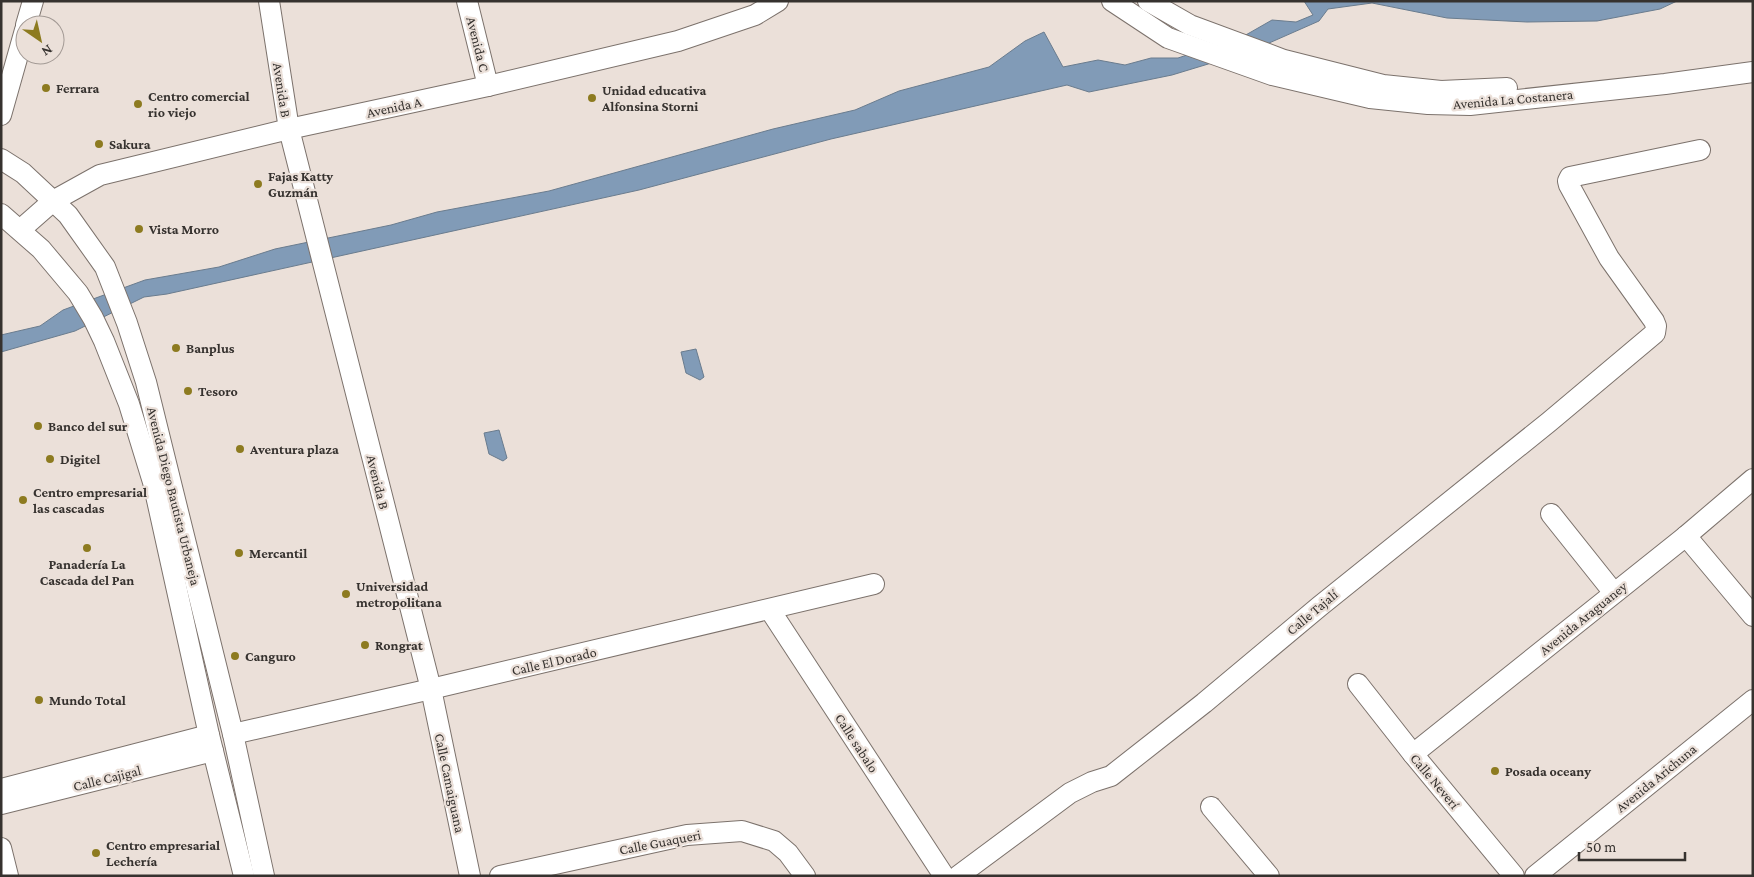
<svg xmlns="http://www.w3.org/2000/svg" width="1754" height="877" viewBox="0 0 1754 877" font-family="'Crimson Pro',serif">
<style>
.water{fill:#819bb7;stroke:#6a7c8e}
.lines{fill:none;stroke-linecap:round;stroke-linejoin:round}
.minor-casing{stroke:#7c726c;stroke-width:22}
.minor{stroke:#fff;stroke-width:20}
.poi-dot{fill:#8d7b20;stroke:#ebe0d9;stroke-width:2}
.labels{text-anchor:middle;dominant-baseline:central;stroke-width:4.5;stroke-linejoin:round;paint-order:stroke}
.street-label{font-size:14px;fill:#36322f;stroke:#ebe0d9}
.poi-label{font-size:14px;font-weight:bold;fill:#36322f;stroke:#ebe0d9;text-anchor:start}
</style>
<rect width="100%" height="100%" fill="#ebe0d9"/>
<!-- water -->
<g class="water">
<polygon points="1304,1 1677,1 1660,9 1597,21 1527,22 1447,18 1372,3 1328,9 1319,21 1251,51 1172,75 1089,92 1067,85 831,139 639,190 167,294 144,297 75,331 1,352 1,335 40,326 63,310 145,280 219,267 275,249 391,225 437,212 549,191 773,129 855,110 899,91 989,67 1025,41 1044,32 1063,67 1098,60 1125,65 1151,58 1178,58 1244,36 1272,20 1296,22 1313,15"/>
<polygon points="696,349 704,377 700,380 686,373 681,352"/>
<polygon points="499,430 507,458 503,461 489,454 484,433"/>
</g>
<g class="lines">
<!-- minor casing -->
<g class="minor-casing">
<g id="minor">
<polyline points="269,1 289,129 431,689 470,876"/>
<polyline points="467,1 488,86"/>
<polyline points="1112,1 1168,38 1272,75 1370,98 1428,104 1470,105 1665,84 1753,72"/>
<polyline points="1148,1 1190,25 1284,60 1383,85 1441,91 1507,88"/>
<polyline points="26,25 33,1"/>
<polyline points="1,115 25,30"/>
<polyline points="1,159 23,173 68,215 105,267 127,323 146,382 233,734 264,876"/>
<polyline points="1,214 41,249 78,293 93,318 104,341 129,404 153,482 209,735 244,876"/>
<polyline points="20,230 53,201 100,175 289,129 488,86 678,41 755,15 778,1"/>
<polyline points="1551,514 1614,593"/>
<polyline points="1686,536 1753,616"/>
<polyline points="770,610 944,876"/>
<polyline points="1358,684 1413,754 1514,876"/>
<polyline points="233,734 431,689 874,584"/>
<polyline points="1413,754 1686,536 1753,479"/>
<polyline points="1,789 209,735"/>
<polyline points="1,804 213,751"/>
<polyline points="1211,807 1269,876"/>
<polyline points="1,848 8,876"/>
<polyline points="500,876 687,835 742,831 774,841 788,853 805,876"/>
<polyline points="958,876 1070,793 1092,782 1111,776 1204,703 1320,606 1549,422 1655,333 1656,326 1654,321 1609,258 1569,185 1568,181 1570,177 1700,150"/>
<polyline points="1535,876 1753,700"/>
</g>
</g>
<!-- minor -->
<use href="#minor" class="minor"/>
</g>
<!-- markers -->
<g class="poi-dot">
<circle cx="46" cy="88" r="5"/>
<circle cx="592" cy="98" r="5"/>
<circle cx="138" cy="104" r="5"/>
<circle cx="99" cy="144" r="5"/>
<circle cx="258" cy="184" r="5"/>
<circle cx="139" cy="229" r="5"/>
<circle cx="176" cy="348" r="5"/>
<circle cx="188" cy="391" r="5"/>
<circle cx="38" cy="426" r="5"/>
<circle cx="240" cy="449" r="5"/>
<circle cx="50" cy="459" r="5"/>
<circle cx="23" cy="500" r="5"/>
<circle cx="87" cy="548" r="5"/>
<circle cx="239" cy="553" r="5"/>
<circle cx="346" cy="594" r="5"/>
<circle cx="365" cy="645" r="5"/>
<circle cx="235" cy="656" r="5"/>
<circle cx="39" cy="700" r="5"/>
<circle cx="1495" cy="771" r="5"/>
<circle cx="96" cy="853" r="5"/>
</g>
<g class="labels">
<!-- street labels -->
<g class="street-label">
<text transform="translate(478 44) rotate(76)">Avenida C</text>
<text transform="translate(282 90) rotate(81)">Avenida B</text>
<text transform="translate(1513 99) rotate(-5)">Avenida La Costanera</text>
<text transform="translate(394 107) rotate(-12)">Avenida A</text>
<text transform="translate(378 482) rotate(76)">Avenida B</text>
<text transform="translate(174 496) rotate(76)">Avenida Diego Bautista Urbaneja</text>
<text transform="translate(1312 612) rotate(-40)">Calle Tajalí</text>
<text transform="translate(1583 618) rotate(-39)">Avenida Araguaney</text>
<text transform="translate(554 661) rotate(-13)">Calle El Dorado</text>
<text transform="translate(857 743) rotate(57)">Calle sabalo</text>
<text transform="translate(107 778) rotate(-14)">Calle Cajigal</text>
<text transform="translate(1656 778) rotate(-39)">Avenida Arichuna</text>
<text transform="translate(1435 781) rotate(50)">Calle Neverí</text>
<text transform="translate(450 783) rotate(78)">Calle Camaiguana</text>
<text transform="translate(660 842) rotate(-11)">Calle Guaqueri</text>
</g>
<!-- poi labels -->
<g class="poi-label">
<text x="56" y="88">Ferrara</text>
<text x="602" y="90">Unidad educativa<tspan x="602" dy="16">Alfonsina Storni</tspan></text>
<text x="148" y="96">Centro comercial<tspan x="148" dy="16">rio viejo</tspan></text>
<text x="109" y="144">Sakura</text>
<text x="268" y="176">Fajas Katty<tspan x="268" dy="16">Guzmán</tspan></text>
<text x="149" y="229">Vista Morro</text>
<text x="186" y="348">Banplus</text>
<text x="198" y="391">Tesoro</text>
<text x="48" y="426">Banco del sur</text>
<text x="250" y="449">Aventura plaza</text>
<text x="60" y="459">Digitel</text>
<text x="33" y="492">Centro empresarial<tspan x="33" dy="16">las cascadas</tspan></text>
<text x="249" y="553">Mercantil</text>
<text x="87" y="564" text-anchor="middle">Panadería La<tspan x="87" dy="16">Cascada del Pan</tspan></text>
<text x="356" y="586">Universidad<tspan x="356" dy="16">metropolitana</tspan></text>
<text x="375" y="645">Rongrat</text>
<text x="245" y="656">Canguro</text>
<text x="49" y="700">Mundo Total</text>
<text x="1505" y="771">Posada oceany</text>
<text x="106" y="845">Centro empresarial<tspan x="106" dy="16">Lechería</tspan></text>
</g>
</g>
<!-- border -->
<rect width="1754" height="877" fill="none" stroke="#36322f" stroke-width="5"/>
<!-- north arrow -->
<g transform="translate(40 40) rotate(146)"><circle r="24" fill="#ebe0d9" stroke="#a39a95"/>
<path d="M0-4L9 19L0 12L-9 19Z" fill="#8d7b20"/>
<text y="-8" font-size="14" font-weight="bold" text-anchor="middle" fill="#36322f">N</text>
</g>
<!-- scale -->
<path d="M1579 852v8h106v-8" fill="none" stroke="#36322f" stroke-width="2.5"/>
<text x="1586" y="852" font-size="15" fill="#36322f" stroke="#ebe0d9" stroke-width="4" paint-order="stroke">50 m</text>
</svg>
